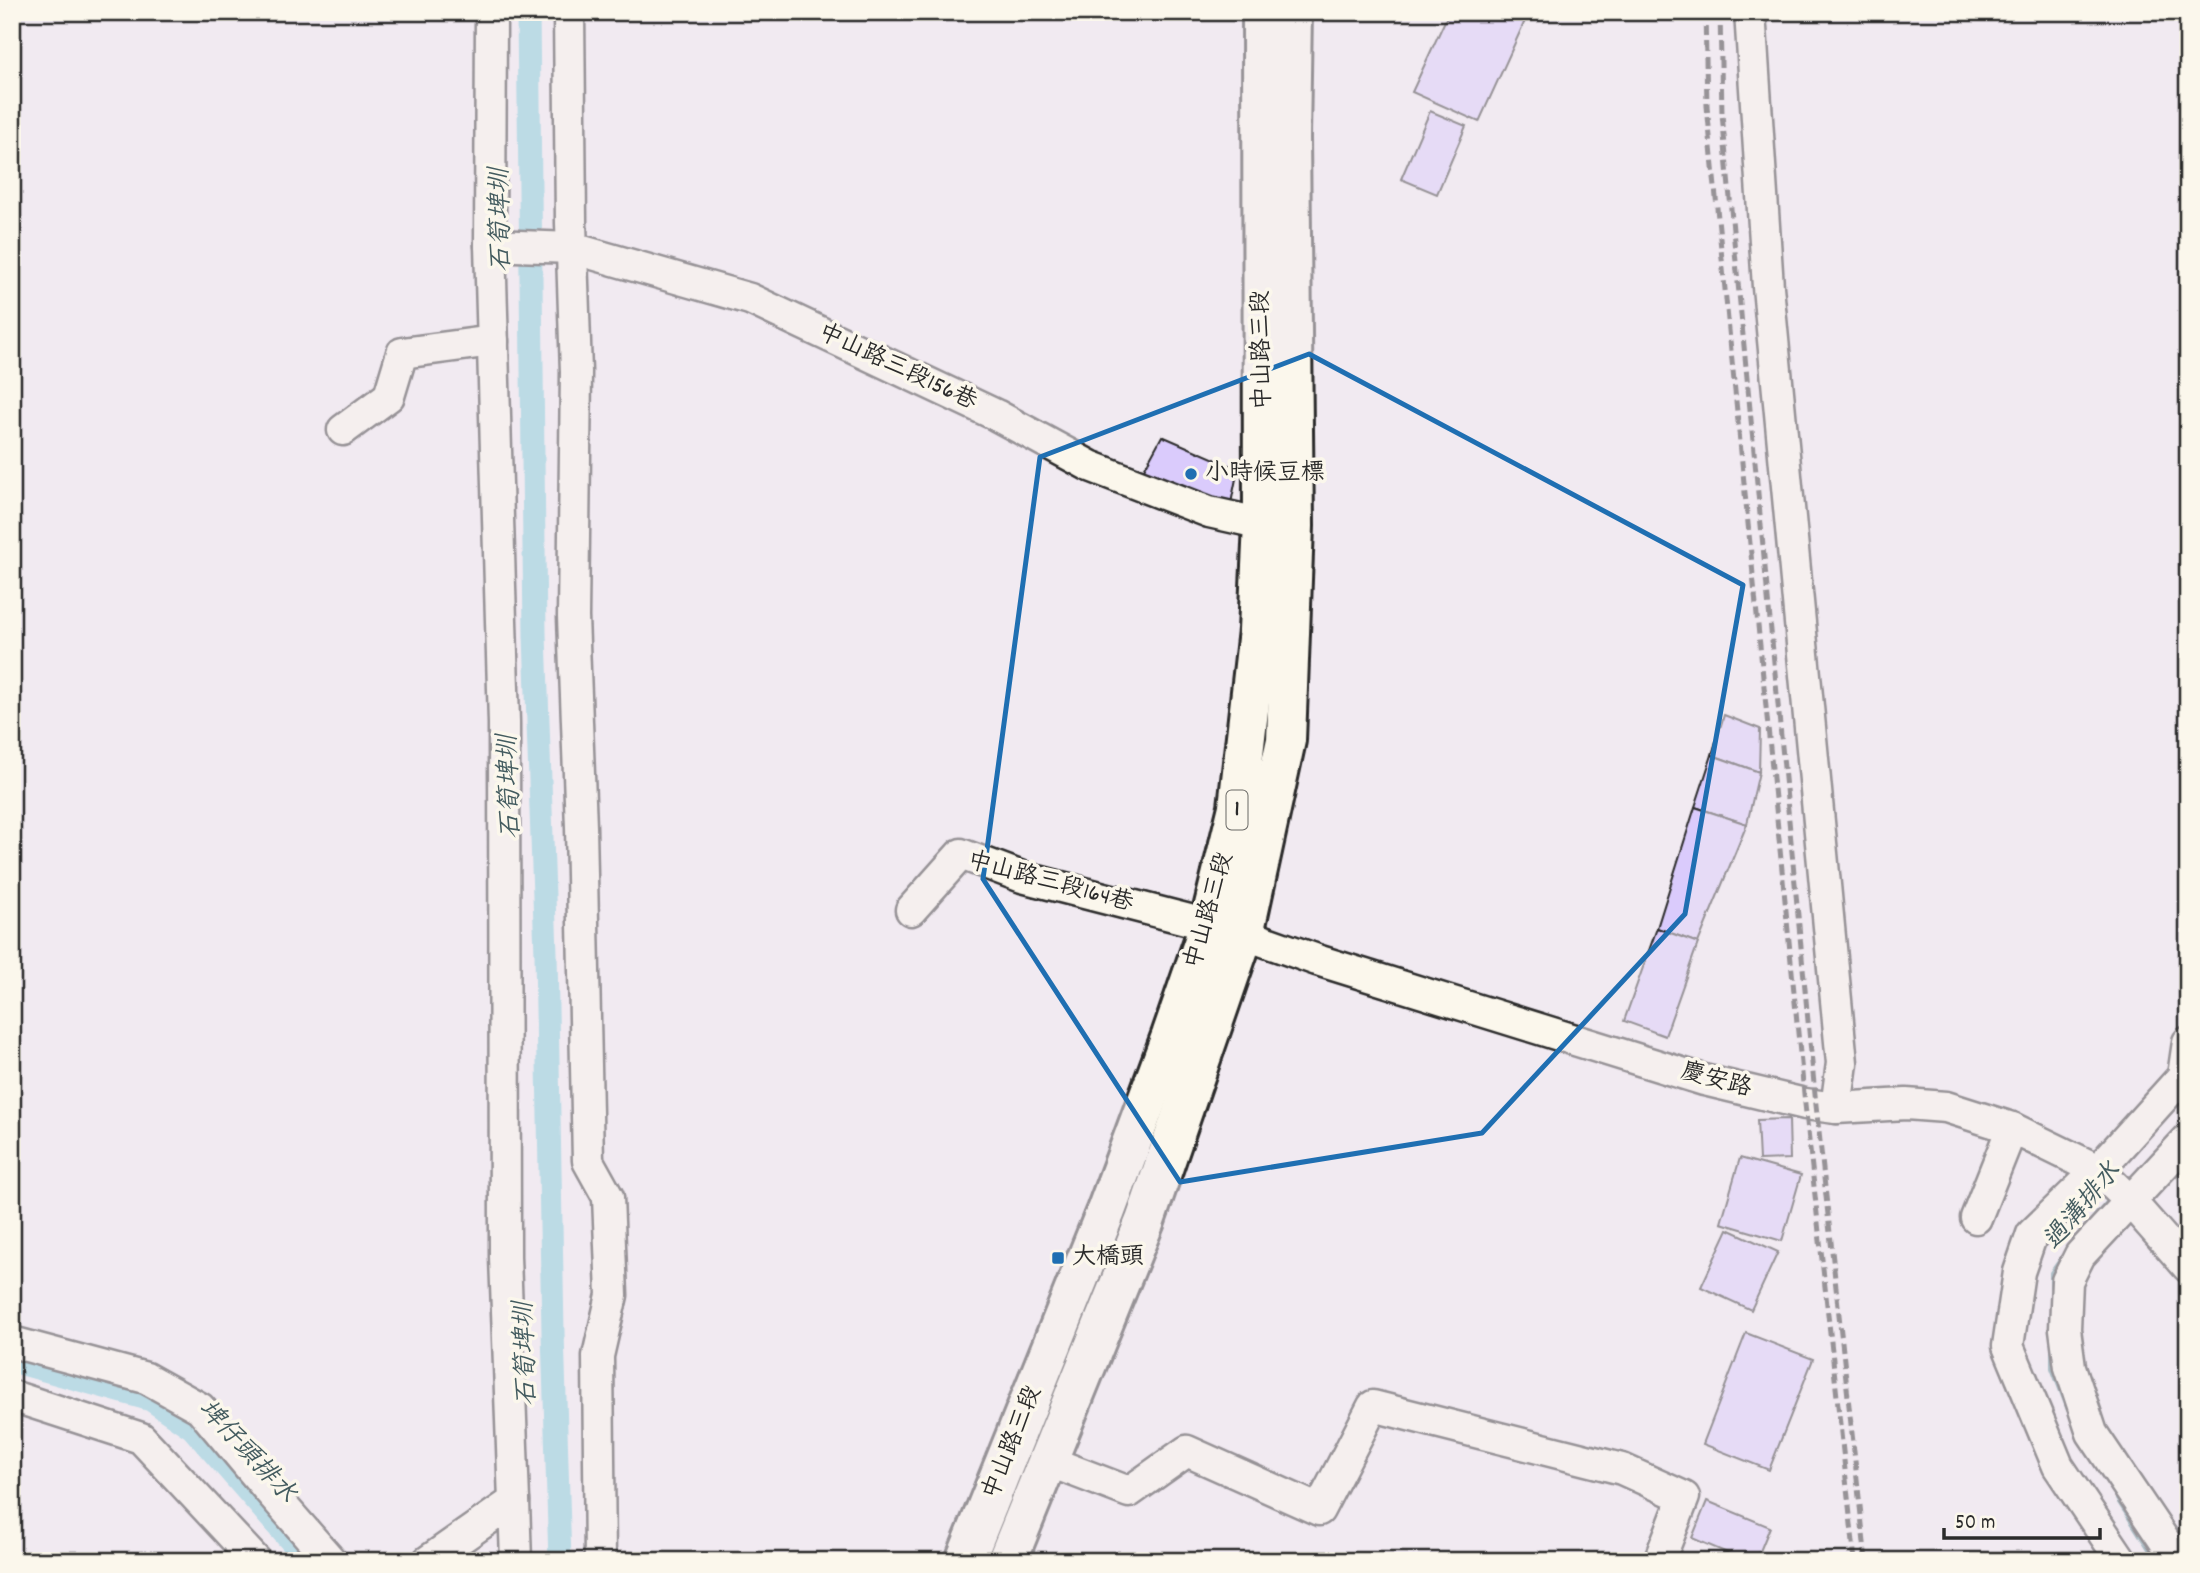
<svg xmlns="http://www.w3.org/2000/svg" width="2200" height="1573" viewBox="0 0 2200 1573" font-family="Dekko,'LXGW WenKai TC',sans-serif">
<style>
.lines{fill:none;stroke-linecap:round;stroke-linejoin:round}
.stream{stroke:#5b8a93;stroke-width:6}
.canal{stroke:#7bcad8;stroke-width:23}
.building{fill:#dacbfc;stroke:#2b2b2b;stroke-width:2}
.minor-casing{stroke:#2b2b2b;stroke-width:35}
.major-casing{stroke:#2b2b2b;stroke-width:44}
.minor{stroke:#fbf7ec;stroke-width:30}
.major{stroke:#fbf7ec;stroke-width:38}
.rail{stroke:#2b2b2b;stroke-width:5;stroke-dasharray:10 5;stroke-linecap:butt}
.marked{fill:none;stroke:#1f6fb2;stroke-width:5;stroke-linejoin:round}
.poi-dot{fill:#1f6fb2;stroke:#fbf7ec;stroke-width:2.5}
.labels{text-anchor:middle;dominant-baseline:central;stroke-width:7;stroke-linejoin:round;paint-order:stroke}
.shield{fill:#fbf7ec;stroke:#696865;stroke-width:2}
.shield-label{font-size:23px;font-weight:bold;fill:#2b2b2b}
.street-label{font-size:24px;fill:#2b2b2b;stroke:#fbf7ec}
.poi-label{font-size:24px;fill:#2b2b2b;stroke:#fbf7ec;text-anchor:start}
.water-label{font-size:26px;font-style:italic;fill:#435b5f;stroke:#fbf7ec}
</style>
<rect width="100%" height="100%" fill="#f1eaf1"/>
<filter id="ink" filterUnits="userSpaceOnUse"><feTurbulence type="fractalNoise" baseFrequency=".0143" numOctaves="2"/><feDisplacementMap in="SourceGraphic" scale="14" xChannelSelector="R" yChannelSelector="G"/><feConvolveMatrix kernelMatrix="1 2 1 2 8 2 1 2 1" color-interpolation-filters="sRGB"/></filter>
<g filter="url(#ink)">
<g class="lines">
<!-- stream -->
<g class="stream">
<polyline points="2083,1231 2113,1197"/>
<polyline points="2052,1287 2052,1273 2062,1259"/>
<polyline points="2053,1347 2053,1368 2069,1410"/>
<polyline points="2118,1499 2158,1561"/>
</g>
<!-- canal -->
<g class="canal">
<polyline points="528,12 535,635 546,954 553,1333 560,1561"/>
<polyline points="12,1361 151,1400 192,1428 308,1561"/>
</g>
</g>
<!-- building -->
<g class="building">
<polygon points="1449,12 1529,12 1479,122 1412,92"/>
<polygon points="1430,111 1466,126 1437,194 1401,179"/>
<polygon points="1162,436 1238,469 1230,508 1143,471"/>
<polygon points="1724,715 1760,729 1759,772 1712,755"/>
<polygon points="1712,755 1759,772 1747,824 1695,807"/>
<polygon points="1695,807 1747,824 1698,943 1657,928"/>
<polygon points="1657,928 1698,943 1665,1036 1624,1021"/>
<polygon points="1789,1119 1790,1159 1759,1160 1757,1120"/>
<polygon points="1740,1158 1801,1175 1782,1241 1721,1223"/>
<polygon points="1728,1229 1778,1252 1751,1310 1701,1287"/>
<polygon points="1746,1333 1813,1359 1769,1470 1703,1444"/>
<polygon points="1707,1501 1770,1527 1756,1561 1746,1561 1692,1538"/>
</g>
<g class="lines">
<!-- minor casing -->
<g class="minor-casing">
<g id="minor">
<polyline points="569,12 571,223 576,372 573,617 581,827 588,1161 608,1197 612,1295 598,1356 600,1561"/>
<polyline points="1750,12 1768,287 1842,1063 1836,1108"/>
<polyline points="490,245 572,248 750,299 996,415 1090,466 1209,512 1263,524 1283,525"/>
<polyline points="343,430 389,396 402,353 493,341"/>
<polyline points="911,910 961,854 1022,877 1244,934 1317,960 1704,1080 1805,1104 1836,1108 1906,1104 1946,1107 2012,1128 2098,1170 2130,1201 2188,1267"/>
<polyline points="1976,1218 2012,1128"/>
<polyline points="12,1342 146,1378 200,1408 266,1487 331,1561"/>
<polyline points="12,1396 141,1438 256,1561"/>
<polyline points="1048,1461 1129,1492 1187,1451 1319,1510 1373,1406 1622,1469 1684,1497 1659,1561"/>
<polyline points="514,1501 516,1561"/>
<polyline points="428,1561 514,1501 505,1257 504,723 490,245 491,12"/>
<polyline points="2122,1561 2058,1466 2008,1346 2019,1272 2032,1234 2098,1170 2183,1076 2188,1042"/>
<polyline points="2178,1561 2092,1433 2070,1367 2065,1329 2067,1281 2080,1255 2188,1139"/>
</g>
</g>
<!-- major casing -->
<g class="major-casing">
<g id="major">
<polyline points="965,1561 1106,1211 1171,1036 1209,926 1238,807 1258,630 1263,524 1262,12"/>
<polyline points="1007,1561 1145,1221 1244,934 1286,740 1294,526 1290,138 1292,12"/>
</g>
</g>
<!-- minor -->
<use href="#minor" class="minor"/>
<!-- major -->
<use href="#major" class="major"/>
<!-- rail -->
<g class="rail">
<polyline points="1705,12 1707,106 1805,1104 1855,1561"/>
<polyline points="1720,12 1722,114 1816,1105 1866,1561"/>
</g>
</g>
</g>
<!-- marked area -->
<path d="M0 0H2200V1573H0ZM1309,354L1743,585L1685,914L1482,1133L1180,1182L983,879L1040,457Z" fill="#f1eaf1" fill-opacity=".55" fill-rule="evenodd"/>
<path class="marked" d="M1309,354L1743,585L1685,914L1482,1133L1180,1182L983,879L1040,457Z"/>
<!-- markers -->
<g class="poi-dot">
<circle cx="1191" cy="474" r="7"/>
<rect x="1051" y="1251" width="14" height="14" rx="3.5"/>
</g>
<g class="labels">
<!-- shield labels -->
<rect class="shield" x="1226.5" y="790.5" width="21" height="39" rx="5"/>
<g class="shield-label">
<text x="1237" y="810">1</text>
</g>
<!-- street labels -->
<g class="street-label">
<text transform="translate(1263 350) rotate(-91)">中山路三段</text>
<text transform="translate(897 368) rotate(25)">中山路三段156巷</text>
<text transform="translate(1050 883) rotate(15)">中山路三段164巷</text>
<text transform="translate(1210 911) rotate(-74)">中山路三段</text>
<text transform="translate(1716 1081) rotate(15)">慶安路</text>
<text transform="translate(1013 1443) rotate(-68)">中山路三段</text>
</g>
<!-- poi labels -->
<g class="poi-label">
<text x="1205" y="474">小時候豆標</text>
<text x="1072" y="1258">大橋頭</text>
</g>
<!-- water labels -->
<g class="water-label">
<text transform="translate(502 220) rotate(-91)">石筍埤圳</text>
<text transform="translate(511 787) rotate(-92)">石筍埤圳</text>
<text transform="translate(2083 1207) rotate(-50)">過溝排水</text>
<text transform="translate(527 1354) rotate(-92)">石筍埤圳</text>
<text transform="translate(246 1452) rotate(47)">埤仔頭排水</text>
</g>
</g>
<!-- margin -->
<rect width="2200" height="1573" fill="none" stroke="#fbf7ec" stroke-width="42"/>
<rect x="21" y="21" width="2158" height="1531" fill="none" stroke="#2b2b2b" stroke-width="2.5" filter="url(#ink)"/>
<!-- scale -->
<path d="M1944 1528v10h156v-10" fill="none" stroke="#2b2b2b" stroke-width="3.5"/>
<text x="1955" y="1528" font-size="21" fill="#2b2b2b" stroke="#fbf7ec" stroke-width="5" paint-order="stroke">50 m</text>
</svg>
